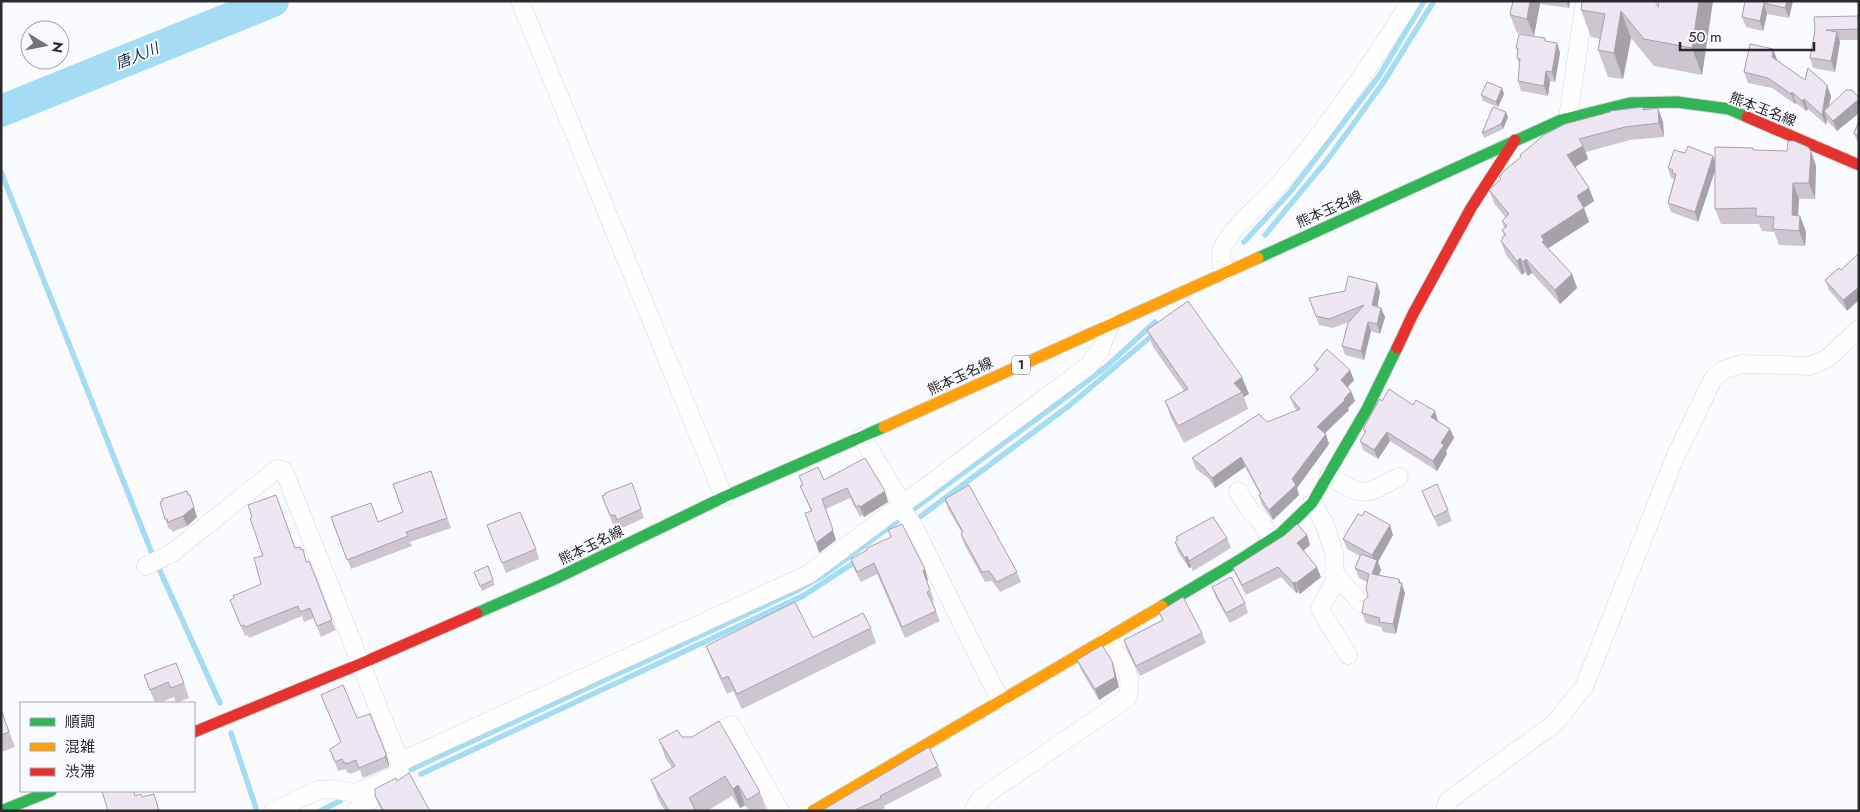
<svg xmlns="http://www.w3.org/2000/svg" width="1860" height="812" viewBox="0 0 1860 812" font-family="Jost,'Noto Sans JP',sans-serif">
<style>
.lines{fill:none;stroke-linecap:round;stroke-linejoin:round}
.stream{stroke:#a4dcf4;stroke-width:5.5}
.river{stroke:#a4dcf4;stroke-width:32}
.street-casing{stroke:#d5d6d8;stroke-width:19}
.fast-casing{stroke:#d5d6d8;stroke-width:13}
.slow-casing{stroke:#d5d6d8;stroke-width:13}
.jam-casing{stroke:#d5d6d8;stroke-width:13}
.street{stroke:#fefeff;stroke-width:18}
.fast{stroke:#30b455;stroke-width:11}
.slow{stroke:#ff9f0a;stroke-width:11}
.jam{stroke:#e5322d;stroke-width:11}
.wall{fill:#cdc6d0}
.shaded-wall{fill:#a7a1a9}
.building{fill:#eee6f2;stroke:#a7a1a9}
.labels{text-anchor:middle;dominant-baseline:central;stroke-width:4;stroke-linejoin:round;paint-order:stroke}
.shield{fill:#f9faff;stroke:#68686b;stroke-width:1}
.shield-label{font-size:12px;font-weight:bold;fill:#2a2a2c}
.street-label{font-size:14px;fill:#2a2a2c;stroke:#f9faff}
.water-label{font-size:15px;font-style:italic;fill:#0f3542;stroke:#f9faff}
</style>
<rect width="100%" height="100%" fill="#fafbfe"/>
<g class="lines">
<!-- stream -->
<g class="stream">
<polyline points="1,172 151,551 220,703"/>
<polyline points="1265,235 1328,159 1383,83 1434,1"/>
<polyline points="1244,242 1291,191 1379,76 1424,1"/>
<polyline points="913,522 1070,405 1154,334"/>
<polyline points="231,733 257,811"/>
<polyline points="410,770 672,649 796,591 824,575 1057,404 1107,366 1155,322"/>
<polyline points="421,774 803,596 858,560"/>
<polyline points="320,811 340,801"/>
</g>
<!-- river -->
<polyline class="river" points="1,111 273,1"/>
<!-- street casing -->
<g class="street-casing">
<g id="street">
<polyline points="520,1 724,497"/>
<polyline points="1568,118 1585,1"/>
<path d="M1224,272C1220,258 1219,249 1229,237C1242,218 1264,202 1279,184C1329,127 1371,65 1411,1"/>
<polyline points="862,437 903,505"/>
<path d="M1329,476C1366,498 1362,496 1399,477"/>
<polyline points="1238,491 1252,513 1260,519 1271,540"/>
<polyline points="1312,503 1324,522 1334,553 1335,581 1320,609 1348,655"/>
<polyline points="900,507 913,525 1000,700"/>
<polyline points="146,566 172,553 277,469 284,471 400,762 399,774 355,793 331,789 318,790 273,811"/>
<polyline points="1334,573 1361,603"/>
<polyline points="705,740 731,725 780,811"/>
<polyline points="400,762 809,574 1088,366 1100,350 1110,324"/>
<polyline points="356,811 369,802 364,789"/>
<path d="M973,811L981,798L1127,698C1136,674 1119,658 1107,639"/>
<polyline points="1444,811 1449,800 1554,724 1584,687 1676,455 1713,379 1723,370 1742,364 1810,366 1828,358 1859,329"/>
</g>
</g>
<!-- fast casing -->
<g class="fast-casing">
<g id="fast">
<polyline points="1258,258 1561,120 1630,103 1677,102 1729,109 1747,117"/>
<polyline points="1162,606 1238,561 1281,533 1312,503 1367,409 1397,348"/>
<polyline points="477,613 557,578 724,497 884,427"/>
<polyline points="1,811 51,791"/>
</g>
</g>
<!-- slow casing -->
<g class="slow-casing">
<g id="slow">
<polyline points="884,427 1258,258"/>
<polyline points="813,811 1162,606"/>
</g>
</g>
<!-- jam casing -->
<g class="jam-casing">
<g id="jam">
<polyline points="1747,117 1859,165"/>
<polyline points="1397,348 1413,314 1471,208 1515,140"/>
<polyline points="194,732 360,664 477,613"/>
</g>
</g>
<!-- street -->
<use href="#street" class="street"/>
<!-- fast -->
<use href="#fast" class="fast"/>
<!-- slow -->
<use href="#slow" class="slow"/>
<!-- jam -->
<use href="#jam" class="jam"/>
</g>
<!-- wall -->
<g class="wall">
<polygon points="1513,1 1570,1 1569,8 1540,4 1534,36 1517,33 1510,15"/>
<polygon points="1659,1 1713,1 1702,75 1654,66 1631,38 1623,79 1608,77 1598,50 1600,39 1591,37 1581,10 1658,7"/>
<polygon points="1745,1 1793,1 1789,18 1767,14 1763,31 1746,27 1742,17"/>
<polygon points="1858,16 1859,40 1839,40 1840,42 1835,72 1813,68 1810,58 1815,30"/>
<polygon points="1545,38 1546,41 1557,43 1560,53 1555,82 1550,81 1548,96 1521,91 1518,81 1520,66 1517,58 1518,53 1516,48"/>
<polygon points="1777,59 1777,60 1805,80 1831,96 1829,107 1859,98 1859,113 1837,131 1828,122 1827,119 1826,125 1808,109 1806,111 1796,103 1795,104 1772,88 1748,83 1744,72"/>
<polygon points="1504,94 1498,107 1483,101 1481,95"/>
<polygon points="1643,107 1644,110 1658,108 1663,122 1664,137 1630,140 1586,152 1588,159 1575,167 1589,188 1594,201 1584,208 1589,222 1548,248 1572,274 1577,288 1560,304 1532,273 1528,276 1525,272 1522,275 1506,255 1501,241 1503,239 1502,237 1504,236 1502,230 1504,228 1502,221 1505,217 1494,203 1489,190 1501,180 1499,177"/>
<polygon points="1508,117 1503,129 1484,138 1482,133"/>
<polygon points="1859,121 1859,145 1854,134"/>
<polygon points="1753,148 1754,150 1816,166 1815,199 1799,199 1798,216 1800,216 1806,232 1805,246 1779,245 1774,232 1762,231 1759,224 1721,224 1715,209 1715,170 1698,222 1671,212 1668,203 1674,179 1671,178 1668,168 1715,160"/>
<polygon points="1839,268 1847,311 1829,290 1825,280"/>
<polygon points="1377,283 1380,292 1377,307 1381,308 1385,317 1380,334 1371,331 1364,360 1345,355 1342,346 1349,322 1333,328 1319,325 1309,298 1345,291"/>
<polygon points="1147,330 1249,394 1244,397 1248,409 1184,443 1171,418 1165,401 1184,391 1153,347"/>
<polygon points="1314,365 1354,380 1348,387 1355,401 1348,408 1349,410 1325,433 1329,444 1297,488 1299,495 1273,520 1262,505 1259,495 1260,494 1245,467 1215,488 1208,478 1196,469 1192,458 1297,411 1294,407 1290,397 1316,372"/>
<polygon points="1438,421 1450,429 1454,438 1446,451 1447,454 1437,471 1390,441 1378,459 1363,450 1360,441 1365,433 1363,429"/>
<polygon points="431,471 451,528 410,542 412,546 351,569 331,517 378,522 403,512"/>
<polygon points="799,476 824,480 888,502 864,517 863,515 860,517 850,498 826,509 836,540 819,553 811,511 800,486 802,485"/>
<polygon points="632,483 644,518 620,529 619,525 613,525 602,496"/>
<polygon points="187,491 193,505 197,517 187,526 172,532 171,529 169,529 165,519"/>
<polygon points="1422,491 1448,510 1452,521 1438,527 1426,501"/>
<polygon points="945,499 1017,572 1021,582 1000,592 992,581 985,582 964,544 961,534 962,533 948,509"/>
<polygon points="487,525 536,549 539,559 506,573"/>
<polygon points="1307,535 1310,545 1304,550 1321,577 1300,594 1298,592 1296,593 1281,577 1246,595 1237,578 1233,568"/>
<polygon points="1393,535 1378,562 1381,570 1379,575 1402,583 1405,593 1396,634 1383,632 1381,627 1366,623 1362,613 1368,596 1367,582 1359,578 1355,568 1360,556 1347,549 1343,539"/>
<polygon points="1176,537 1227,538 1231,548 1193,571 1191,567 1189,568 1178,552 1175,542 1177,541"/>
<polygon points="295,548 301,550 307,562 336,630 321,637 314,618 304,622 302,616 249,638 248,635 245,636 234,610 261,584"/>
<polygon points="867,550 928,580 927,581 934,600 932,601 940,621 905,638 877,574 861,582 854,569 851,559"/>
<polygon points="488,566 495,585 482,591 474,572"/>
<polygon points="1212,587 1245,603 1248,613 1230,623 1216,598"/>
<polygon points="1159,612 1202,633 1206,643 1140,676 1127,650 1124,640 1162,620"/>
<polygon points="871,628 876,643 742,709 733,691 727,694 712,661 706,646 813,638"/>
<polygon points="1077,660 1112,661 1115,671 1119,687 1099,700 1081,670"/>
<polygon points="144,675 184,683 189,698 176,703 174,697 159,703 155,703"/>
<polygon points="321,695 357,718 386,754 389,764 389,767 363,778 360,770 350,774 349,772 347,773 346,769 338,771 330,749 341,743"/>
<polygon points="1,710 15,747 1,752"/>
<polygon points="682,737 760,792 767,811 749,811 745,805 740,808 732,796 707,811 665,811 658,799 651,780 672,768 666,759 659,740"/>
<polygon points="938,766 942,776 884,806 885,808 879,811 821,811"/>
<polygon points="375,796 430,811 382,811 379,806"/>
</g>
<!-- shaded-wall -->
<g class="shaded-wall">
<polygon points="1530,1 1539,1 1540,4 1534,36 1527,19"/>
<polygon points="1566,1 1570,1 1569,8"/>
<polygon points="1699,1 1713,1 1702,75 1692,48"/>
<polygon points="1787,1 1793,1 1789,18 1785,8"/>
<polygon points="1764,3 1767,14 1763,31 1760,21"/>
<polygon points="1621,11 1631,38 1623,79 1614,53"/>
<polygon points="1837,32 1840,42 1835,72 1831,61"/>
<polygon points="1557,43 1560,53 1555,82 1552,72"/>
<polygon points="1773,49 1777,59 1775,67 1772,57"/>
<polygon points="1546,71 1550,81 1548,96 1544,86"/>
<polygon points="1827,85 1831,96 1827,115 1824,111 1827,119 1826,125 1822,115"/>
<polygon points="1502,88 1504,94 1498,107 1496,102"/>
<polygon points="1792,92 1796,103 1795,104 1791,94"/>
<polygon points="1804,99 1808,109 1806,111 1802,101"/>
<polygon points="1859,99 1859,113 1837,131 1833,121"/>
<polygon points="1658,108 1663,122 1664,137 1659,123"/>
<polygon points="1506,112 1508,117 1503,129 1501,124"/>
<polygon points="1583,146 1588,159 1572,169 1567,155"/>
<polygon points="1811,151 1816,166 1815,199 1809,183"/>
<polygon points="1713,156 1717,165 1698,222 1695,212"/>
<polygon points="1793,183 1799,199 1797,231 1792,215"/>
<polygon points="1589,188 1594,201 1582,209 1577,196"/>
<polygon points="1584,208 1589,222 1547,249 1542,242 1541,236"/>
<polygon points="1800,216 1806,232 1805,246 1799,231"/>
<polygon points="1520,258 1525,272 1522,275 1517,261"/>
<polygon points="1526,259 1532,273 1528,276 1523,262"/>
<polygon points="1572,274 1577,288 1560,304 1555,290"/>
<polygon points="1377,283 1380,292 1376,315 1372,305"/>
<polygon points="1859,287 1859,300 1847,311 1843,300"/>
<polygon points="1381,308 1385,317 1380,334 1377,324"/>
<polygon points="1368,322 1371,331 1364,360 1361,351"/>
<polygon points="1350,370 1354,380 1345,390 1341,380"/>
<polygon points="1242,377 1249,394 1244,397 1242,392 1234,383"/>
<polygon points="1351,391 1355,401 1348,408 1349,410 1320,438 1317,427"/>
<polygon points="1435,411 1438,421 1435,427 1431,417"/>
<polygon points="1450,429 1454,438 1446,451 1447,454 1437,471 1433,461 1441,443"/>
<polygon points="1387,432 1390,441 1378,459 1374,450"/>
<polygon points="1326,434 1329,444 1297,488 1299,495 1273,520 1269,510"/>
<polygon points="1241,457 1245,467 1215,488 1212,478"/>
<polygon points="885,491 888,502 864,517 860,507"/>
<polygon points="190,495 197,517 187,526 183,516"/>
<polygon points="822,499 836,540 819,553 816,543"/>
<polygon points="1390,525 1393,535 1378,562 1381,570 1375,584 1372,574 1376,564 1372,555"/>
<polygon points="1307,535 1310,545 1301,553 1297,543"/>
<polygon points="1187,556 1191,567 1189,568 1185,558"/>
<polygon points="1317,567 1321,577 1300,594 1296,583"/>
<polygon points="925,569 928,580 927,581 923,571"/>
<polygon points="1399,579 1405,593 1396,634 1393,624"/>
<polygon points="1295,582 1298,592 1296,593 1293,583"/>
<polygon points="1112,661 1115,671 1119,687 1099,700 1095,689"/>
<polygon points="386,754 389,764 389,767 385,757"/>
<polygon points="738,785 745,805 740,808 733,789"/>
</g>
<!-- building -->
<g class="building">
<polygon points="1513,1 1530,1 1527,19 1510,15"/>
<polygon points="1582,1 1655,1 1658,7 1659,1 1699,1 1692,48 1644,39 1621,11 1614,53 1598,50 1605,14 1581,10"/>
<polygon points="1745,1 1787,1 1785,8 1764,3 1760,21 1742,17"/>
<polygon points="1858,16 1859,29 1826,30 1837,32 1831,61 1810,58 1815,30 1814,17"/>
<polygon points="1519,34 1545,38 1545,41 1557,43 1552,72 1546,71 1544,86 1518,81 1520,59 1517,58 1518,48 1516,48"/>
<polygon points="1750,44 1773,49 1772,57 1805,80 1808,68 1827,85 1822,115 1804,99 1802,101 1792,92 1791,94 1768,78 1744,72"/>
<polygon points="1487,82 1502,88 1496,102 1481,95"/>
<polygon points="1846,90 1852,90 1859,98 1859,99 1833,121 1824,111"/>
<polygon points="1493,107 1506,112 1501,124 1482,133"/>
<polygon points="1643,107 1643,110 1658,108 1659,123 1625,127 1579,139 1583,146 1567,155 1589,188 1577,196 1584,208 1541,236 1544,240 1542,242 1572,274 1555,290 1526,259 1523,262 1520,258 1517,261 1501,241 1503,238 1502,237 1506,235 1502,230 1507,226 1502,221 1509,214 1489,190 1501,179 1499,177 1505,170 1521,157 1520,155 1544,135 1565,124 1610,112 1610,111"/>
<polygon points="1859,120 1859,136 1854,134"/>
<polygon points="1788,141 1794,141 1808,147 1811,151 1809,183 1793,183 1792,215 1800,216 1799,231 1773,229 1774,217 1756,216 1756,208 1715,209 1715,147 1753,148 1753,150 1787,151"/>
<polygon points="1688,146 1713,156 1695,212 1668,203 1676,174 1672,173 1673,170 1668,168 1674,150 1685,153"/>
<polygon points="1859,253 1859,287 1843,300 1825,280 1839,268 1841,270"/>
<polygon points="1348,276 1377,283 1372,305 1381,308 1377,324 1368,322 1361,351 1342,346 1348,323 1364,305 1329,319 1316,316 1309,298 1345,291"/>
<polygon points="1188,301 1242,377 1234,383 1242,392 1178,426 1165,401 1188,389 1147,330"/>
<polygon points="1327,349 1350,370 1341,380 1351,391 1344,399 1345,400 1317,427 1326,434 1292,479 1296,485 1269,510 1259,495 1261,494 1241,457 1212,478 1204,468 1192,458 1259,414 1267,422 1300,409 1290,397 1319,369 1314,365"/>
<polygon points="1389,389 1413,405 1416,400 1435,411 1431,417 1450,429 1441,443 1444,445 1433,461 1387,432 1374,450 1360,441 1366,431 1363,429 1378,402 1380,399 1382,401"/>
<polygon points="865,458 885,491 860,507 859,505 856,507 847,488 822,499 833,530 816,543 805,513 812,511 800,486 803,485 799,476 818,467 824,480"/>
<polygon points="431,471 447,518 406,532 408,536 347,560 331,517 371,503 378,522 403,512 393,484"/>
<polygon points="632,483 641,509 617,520 615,515 610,515 602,496 605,495 605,493"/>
<polygon points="1437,484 1448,510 1434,517 1422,491"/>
<polygon points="969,485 1017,572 997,582 989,571 982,572 961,534 963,532 945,499"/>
<polygon points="187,491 188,495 190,495 194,507 183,516 168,522 167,519 165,519 160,502 163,501 162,499"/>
<polygon points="276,495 295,548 300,547 301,550 303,549 306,562 309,561 332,620 317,626 310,608 300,612 298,606 245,627 244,625 241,626 230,600 234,598 233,596 261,584 254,558 263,556 250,518 252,517 248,505"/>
<polygon points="1365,511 1390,525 1372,555 1343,539 1358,514 1362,516"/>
<polygon points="520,512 536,549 502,563 487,525"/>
<polygon points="1213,517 1227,538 1189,561 1187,556 1185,558 1175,542 1178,540 1176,537"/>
<polygon points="902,524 925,569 923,571 930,590 927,592 936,611 902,627 874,563 857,572 851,559 867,550 867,548 891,537 888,530"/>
<polygon points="1297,524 1307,535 1297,543 1317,567 1296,583 1295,582 1293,583 1278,567 1242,585 1233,568 1285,535"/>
<polygon points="1361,554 1377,560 1372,574 1399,579 1399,583 1402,583 1393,624 1379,622 1380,618 1362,613 1364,601 1368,596 1366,588 1369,574 1355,568"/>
<polygon points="488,566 493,580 480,586 474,572"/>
<polygon points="1231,577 1245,603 1226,613 1212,587"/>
<polygon points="1183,597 1202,633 1136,666 1124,640 1163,620 1159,612"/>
<polygon points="795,602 813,638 863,613 871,628 737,694 728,676 722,679 706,646"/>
<polygon points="1102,645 1112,661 1115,677 1095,689 1077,660"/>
<polygon points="176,663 184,683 171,688 168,682 150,690 144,675"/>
<polygon points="343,685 357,718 370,714 386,754 385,757 359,768 356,760 346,764 346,762 344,763 342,759 335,762 330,749 341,742 321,695"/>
<polygon points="1,710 9,732 1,735"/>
<polygon points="719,721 760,792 747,800 738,785 733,789 725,776 689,798 696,811 669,811 651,780 675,766 659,740 677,730 682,737 692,737"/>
<polygon points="929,747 938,766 880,796 881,798 853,811 821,811"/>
<polygon points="409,773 430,811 384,811 375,796 375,789 396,778 397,781"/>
<polygon points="102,791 134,791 135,796 141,794 142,797 154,794 159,811 108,811"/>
</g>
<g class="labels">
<!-- shield labels -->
<rect class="shield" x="1012" y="355.5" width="18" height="19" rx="4"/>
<g class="shield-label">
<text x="1021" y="365">1</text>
</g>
<!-- street labels -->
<g class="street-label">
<text transform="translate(1763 109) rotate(21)">熊本玉名線</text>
<text transform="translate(1329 209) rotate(-24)">熊本玉名線</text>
<text transform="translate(960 376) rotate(-25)">熊本玉名線</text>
<text transform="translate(591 545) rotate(-26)">熊本玉名線</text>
</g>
<!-- water labels -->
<g class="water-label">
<text transform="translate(137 56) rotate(-22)">唐人川</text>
</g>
</g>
<!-- border -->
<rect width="1860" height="812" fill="none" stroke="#2a2a2c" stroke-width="5"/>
<!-- legend -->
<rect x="20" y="702" width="175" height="90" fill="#f9faff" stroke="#a6a7ab"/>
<rect x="30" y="718" width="25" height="8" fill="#30b455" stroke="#a6a7ab"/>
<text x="65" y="727" font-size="15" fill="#2a2a2c">順調</text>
<rect x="30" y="743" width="25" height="8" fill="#ff9f0a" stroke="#a6a7ab"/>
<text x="65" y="752" font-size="15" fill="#2a2a2c">混雑</text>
<rect x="30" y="768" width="25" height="8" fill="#e5322d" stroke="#a6a7ab"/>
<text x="65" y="777" font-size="15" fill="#2a2a2c">渋滞</text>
<!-- north arrow -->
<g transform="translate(45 45) rotate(100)"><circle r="24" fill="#f9faff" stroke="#a6a7ab"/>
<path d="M0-4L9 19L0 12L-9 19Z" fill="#737376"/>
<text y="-8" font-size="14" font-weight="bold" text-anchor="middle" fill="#2a2a2c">N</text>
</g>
<!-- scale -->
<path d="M1680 42v8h134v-8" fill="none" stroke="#2a2a2c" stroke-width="2.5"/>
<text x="1688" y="42" font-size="15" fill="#2a2a2c" stroke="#f9faff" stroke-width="4" paint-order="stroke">50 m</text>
</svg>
